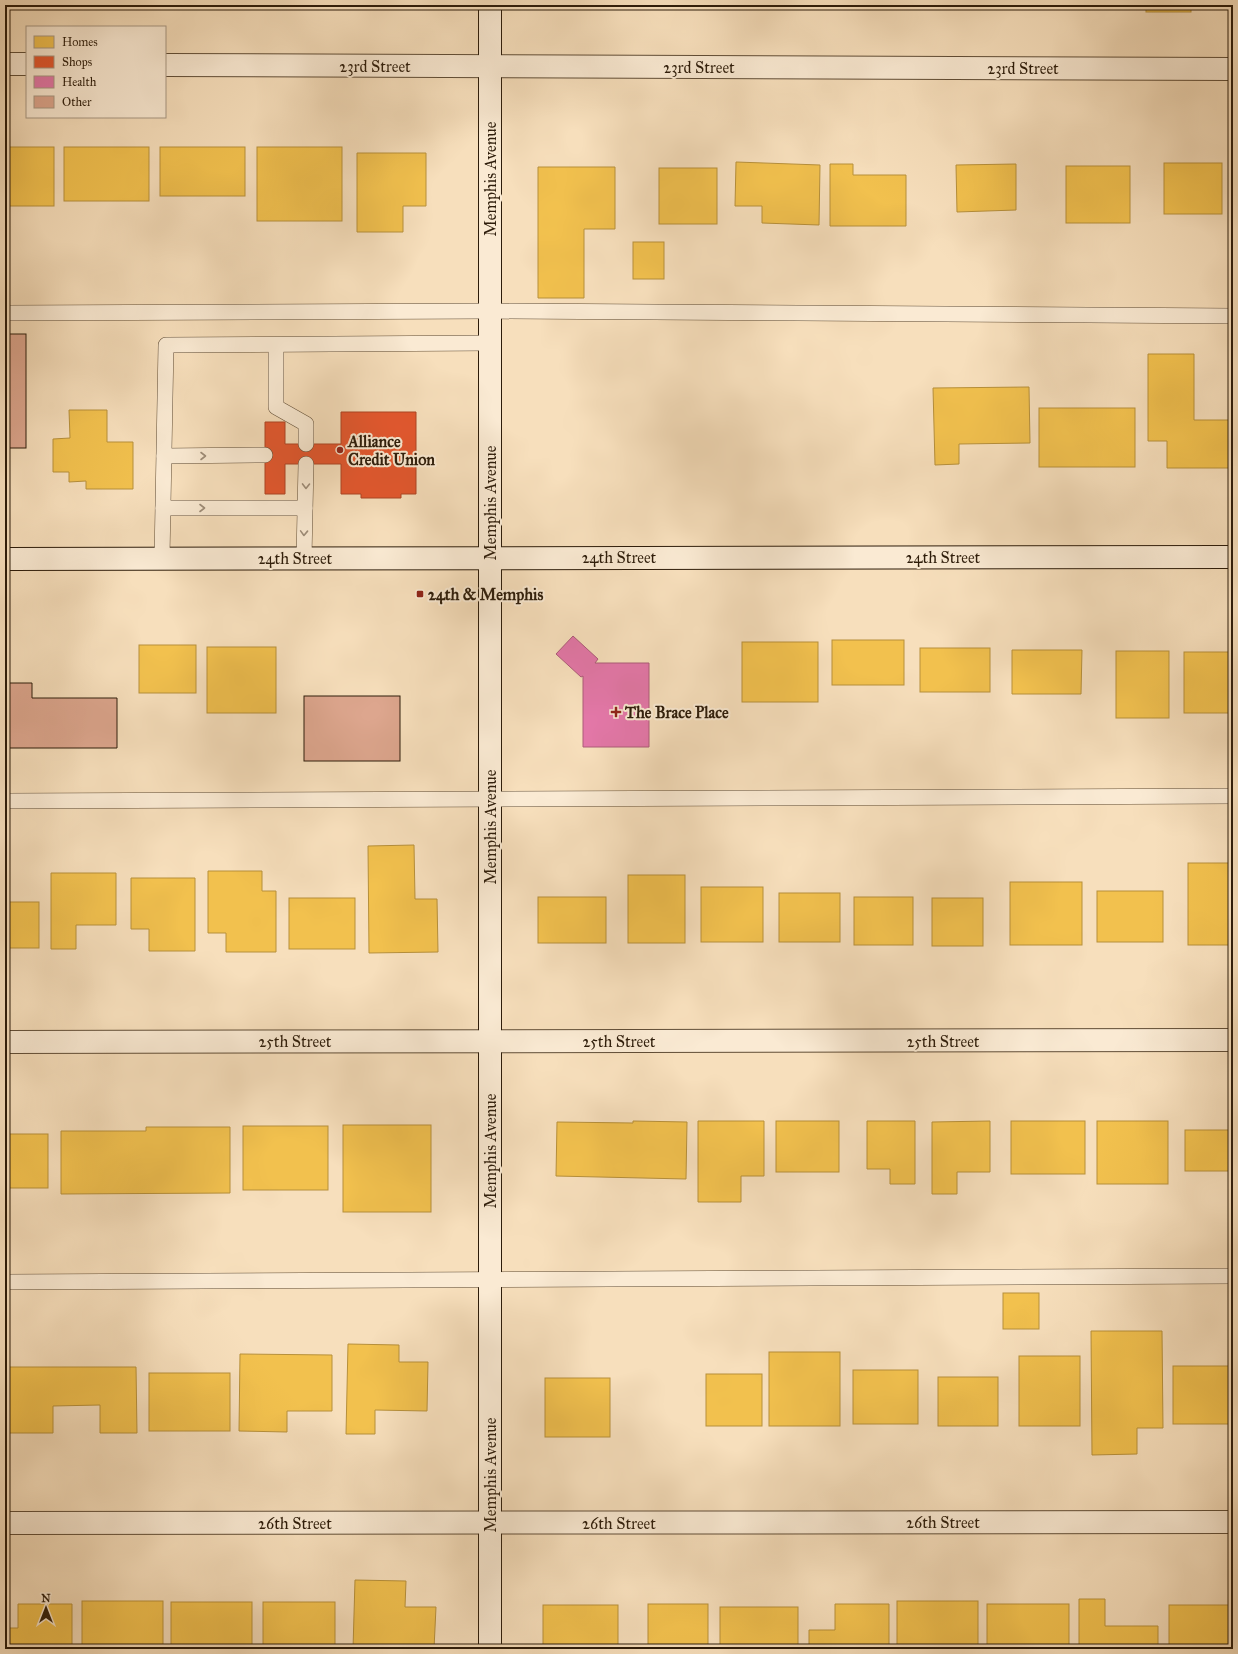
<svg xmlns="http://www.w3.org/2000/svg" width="1238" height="1654" viewBox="0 0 1238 1654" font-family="'IM FELL Great Primer',serif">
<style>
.homes{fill:#f2c14e;stroke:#b7903a}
.shops{fill:#e4572e;stroke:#ad4523}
.health{fill:#e377a8;stroke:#ac5c79}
.building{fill:#dda68e;stroke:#2d1c0a}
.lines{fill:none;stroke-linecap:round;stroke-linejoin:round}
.lane-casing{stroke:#604d36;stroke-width:16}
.street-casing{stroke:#604d36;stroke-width:24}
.secondary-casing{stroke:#2d1c0a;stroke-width:24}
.lane{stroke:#faead3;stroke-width:15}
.street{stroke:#faead3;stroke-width:22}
.secondary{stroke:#faead3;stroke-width:22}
.oneway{stroke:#9e8d79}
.poi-dot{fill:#8f2418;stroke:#faead3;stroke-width:1.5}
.labels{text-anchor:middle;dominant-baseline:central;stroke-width:4;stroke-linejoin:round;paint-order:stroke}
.street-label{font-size:16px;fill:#2d1c0a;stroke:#faead3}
.poi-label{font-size:16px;font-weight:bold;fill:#2d1c0a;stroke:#faead3;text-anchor:start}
</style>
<rect width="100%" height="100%" fill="#f7dfbc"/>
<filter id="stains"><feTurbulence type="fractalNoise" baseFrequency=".005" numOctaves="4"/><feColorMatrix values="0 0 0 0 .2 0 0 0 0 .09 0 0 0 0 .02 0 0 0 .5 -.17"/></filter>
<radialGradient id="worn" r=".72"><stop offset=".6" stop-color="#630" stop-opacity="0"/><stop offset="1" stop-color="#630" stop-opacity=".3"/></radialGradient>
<!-- homes -->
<g class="homes">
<rect x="1146" y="5" width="45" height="7"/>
<rect x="5" y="147" width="49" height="59"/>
<rect x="64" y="147" width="85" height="54"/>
<rect x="160" y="147" width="85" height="49"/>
<rect x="257" y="147" width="85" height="74"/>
<polygon points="357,153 426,153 426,206 403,206 403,232 357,232"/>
<polygon points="736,162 820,165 819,225 762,223 762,206 735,206"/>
<rect x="1164" y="163" width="58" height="51"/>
<polygon points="830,164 853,164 853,175 906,175 906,226 830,226"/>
<polygon points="1016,164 1016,210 957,212 956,165"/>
<rect x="1066" y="166" width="64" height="57"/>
<polygon points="538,167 615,167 615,229 584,229 584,298 538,298"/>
<rect x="659" y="168" width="58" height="56"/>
<rect x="633" y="242" width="31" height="37"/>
<polygon points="1148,354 1194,354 1194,420 1233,420 1233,468 1167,468 1167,441 1148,441"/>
<polygon points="1029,387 1030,443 959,444 959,464 935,465 933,388"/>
<rect x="1039" y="408" width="96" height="59"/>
<polygon points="69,410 107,410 107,442 133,442 133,489 86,489 86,481 69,482 69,472 53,472 53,439 70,438"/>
<rect x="832" y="640" width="72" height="45"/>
<rect x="742" y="642" width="76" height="60"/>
<rect x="139" y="645" width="57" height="48"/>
<rect x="207" y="647" width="69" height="66"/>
<rect x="920" y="648" width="70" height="44"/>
<polygon points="1012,650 1082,650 1081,694 1012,694"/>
<rect x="1116" y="651" width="53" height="67"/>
<rect x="1184" y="652" width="49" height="61"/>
<polygon points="414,845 415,899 437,899 438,952 369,953 368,846"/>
<rect x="1188" y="863" width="45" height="82"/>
<polygon points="208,871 262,871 262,891 276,891 276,952 226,952 226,933 208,933"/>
<polygon points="51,873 116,873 116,925 76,925 76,949 51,949"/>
<rect x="628" y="875" width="57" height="68"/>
<polygon points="131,878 195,878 195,951 149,951 149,929 131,929"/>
<rect x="1010" y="882" width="72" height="63"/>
<rect x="701" y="887" width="62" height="55"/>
<rect x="1097" y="891" width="66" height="51"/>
<rect x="779" y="893" width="61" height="49"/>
<rect x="538" y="897" width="68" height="46"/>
<rect x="854" y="897" width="59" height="48"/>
<rect x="289" y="898" width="66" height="51"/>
<rect x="932" y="898" width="51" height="48"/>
<rect x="5" y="902" width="34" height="46"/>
<polygon points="633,1121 687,1122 686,1179 556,1176 557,1122 633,1123"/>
<polygon points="698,1121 764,1121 764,1176 741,1176 741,1202 698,1202"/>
<rect x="776" y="1121" width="63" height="51"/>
<polygon points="867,1121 915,1121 915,1184 890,1184 890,1169 867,1169"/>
<polygon points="990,1121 990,1172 957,1172 957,1194 932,1194 932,1122"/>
<rect x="1011" y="1121" width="74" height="53"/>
<rect x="1097" y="1121" width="71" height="63"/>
<rect x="343" y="1125" width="88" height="87"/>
<rect x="243" y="1126" width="85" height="64"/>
<polygon points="146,1127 230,1127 230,1193 61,1194 61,1131 146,1131"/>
<rect x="1185" y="1130" width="48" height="41"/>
<rect x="5" y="1134" width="43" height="54"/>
<rect x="1003" y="1293" width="36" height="36"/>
<polygon points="1091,1331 1162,1331 1163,1428 1137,1428 1137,1454 1092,1455"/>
<polygon points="348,1344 399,1345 399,1362 428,1362 427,1411 375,1410 375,1434 346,1434"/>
<rect x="769" y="1352" width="71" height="74"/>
<polygon points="240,1354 332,1355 332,1411 287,1411 287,1432 239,1431"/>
<rect x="1019" y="1356" width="61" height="70"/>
<rect x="1173" y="1366" width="60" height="58"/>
<polygon points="5,1367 136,1367 137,1433 100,1433 100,1405 53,1406 53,1433 5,1433"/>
<rect x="853" y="1370" width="65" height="54"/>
<rect x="149" y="1373" width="81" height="58"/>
<rect x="706" y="1374" width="56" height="52"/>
<rect x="938" y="1377" width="60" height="49"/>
<rect x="545" y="1378" width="65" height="59"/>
<polygon points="355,1580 406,1581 405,1607 436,1607 434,1649 353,1649"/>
<polygon points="1079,1599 1105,1599 1105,1626 1158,1626 1158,1649 1079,1649"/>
<rect x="82" y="1601" width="81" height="48"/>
<rect x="897" y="1601" width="81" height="48"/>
<rect x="171" y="1602" width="81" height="47"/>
<rect x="263" y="1602" width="72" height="47"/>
<polygon points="18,1604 72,1604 72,1649 5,1649 5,1628 18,1628"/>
<rect x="648" y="1604" width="60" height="45"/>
<polygon points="835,1604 889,1604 889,1649 809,1649 809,1630 835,1630"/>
<rect x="987" y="1604" width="82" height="45"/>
<rect x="543" y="1605" width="75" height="44"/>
<rect x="1169" y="1605" width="64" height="44"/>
<rect x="720" y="1607" width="78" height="42"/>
</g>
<!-- shops -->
<polygon class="shops" points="341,412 416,412 416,494 401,494 401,498 361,498 361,494 341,494 341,464 285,464 285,494 265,494 265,422 285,422 285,444 341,444"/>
<!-- health -->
<polygon class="health" points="573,636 598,659 595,663 649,663 649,747 583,747 583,676 581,677 556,654"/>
<!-- building -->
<g class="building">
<rect x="5" y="334" width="21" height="114"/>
<polygon points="5,683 32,683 32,698 117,698 117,748 5,748"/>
<rect x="304" y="696" width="96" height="65"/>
</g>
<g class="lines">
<!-- lane casing -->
<g class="lane-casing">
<g id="lane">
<polyline points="5,313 490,311 1233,316"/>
<polyline points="276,345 276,407 306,424 306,444"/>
<polyline points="164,456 265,455"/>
<polyline points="163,508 305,508"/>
<polyline points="162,558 166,345 490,343"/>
<polyline points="304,558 306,464"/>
<polyline points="5,801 1233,796"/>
<polyline points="5,1282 1233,1276"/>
</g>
</g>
<!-- street casing -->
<g class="street-casing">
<g id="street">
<polyline points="5,64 27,64"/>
<polyline points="165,65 1233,69"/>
<polyline points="5,1042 1233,1040"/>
<polyline points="5,1523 1233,1522"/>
</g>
</g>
<!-- secondary casing -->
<g class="secondary-casing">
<g id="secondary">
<polyline points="490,5 490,1649"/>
<polyline points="5,559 1233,557"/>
</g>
</g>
<!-- lane -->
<use href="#lane" class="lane"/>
<!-- street -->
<use href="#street" class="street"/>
<!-- secondary -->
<use href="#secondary" class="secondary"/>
</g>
<!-- one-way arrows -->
<defs><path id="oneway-chevron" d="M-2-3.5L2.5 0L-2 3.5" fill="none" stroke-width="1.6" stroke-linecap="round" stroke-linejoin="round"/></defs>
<g class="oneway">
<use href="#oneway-chevron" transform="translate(203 456)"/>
<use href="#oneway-chevron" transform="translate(306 486) rotate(91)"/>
<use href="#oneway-chevron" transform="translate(202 508)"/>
<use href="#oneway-chevron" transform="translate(304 533) rotate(92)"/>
</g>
<!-- markers -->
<g class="poi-dot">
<circle cx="340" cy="450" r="4"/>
<rect x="416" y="590" width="8" height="8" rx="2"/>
<path d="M614 706h4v4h4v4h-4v4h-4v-4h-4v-4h4z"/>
</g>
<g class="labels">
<!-- street labels -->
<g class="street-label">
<text x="375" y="66">23rd Street</text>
<text x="699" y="67">23rd Street</text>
<text x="1023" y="68">23rd Street</text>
<text transform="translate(490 179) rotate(-90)">Memphis Avenue</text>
<text transform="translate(490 503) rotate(-90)">Memphis Avenue</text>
<text x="619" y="557">24th Street</text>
<text x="943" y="557">24th Street</text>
<text x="295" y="558">24th Street</text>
<text transform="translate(490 827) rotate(-90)">Memphis Avenue</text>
<text x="295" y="1041">25th Street</text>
<text x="619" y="1041">25th Street</text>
<text x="943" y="1041">25th Street</text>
<text transform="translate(490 1151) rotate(-90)">Memphis Avenue</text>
<text transform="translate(490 1475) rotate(-90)">Memphis Avenue</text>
<text x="943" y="1522">26th Street</text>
<text x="295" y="1523">26th Street</text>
<text x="619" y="1523">26th Street</text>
</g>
<!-- poi labels -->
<g class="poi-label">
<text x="348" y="441">Alliance<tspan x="348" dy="18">Credit Union</tspan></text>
<text x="428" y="594">24th &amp; Memphis</text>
<text x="625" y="712">The Brace Place</text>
</g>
</g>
<!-- margin -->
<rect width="1238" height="1654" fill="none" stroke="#f7dfbc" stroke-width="20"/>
<rect x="6" y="6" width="1226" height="1642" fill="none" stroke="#2d1c0a" stroke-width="2"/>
<rect x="10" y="10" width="1218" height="1634" fill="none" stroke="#2d1c0a"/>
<!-- legend -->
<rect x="26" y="26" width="140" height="92" fill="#faead3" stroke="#a89883"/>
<rect x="34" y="36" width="20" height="12" fill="#f2c14e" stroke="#a89883"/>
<text x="62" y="46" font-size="12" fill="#2d1c0a">Homes</text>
<rect x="34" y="56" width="20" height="12" fill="#e4572e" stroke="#a89883"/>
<text x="62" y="66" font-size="12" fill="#2d1c0a">Shops</text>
<rect x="34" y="76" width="20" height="12" fill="#e377a8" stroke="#a89883"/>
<text x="62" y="86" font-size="12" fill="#2d1c0a">Health</text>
<rect x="34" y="96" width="20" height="12" fill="#dda68e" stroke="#a89883"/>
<text x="62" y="106" font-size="12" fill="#2d1c0a">Other</text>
<!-- north arrow -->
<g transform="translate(46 1608)" stroke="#faead3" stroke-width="3" paint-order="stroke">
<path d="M0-3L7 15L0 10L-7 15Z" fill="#2d1c0a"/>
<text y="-6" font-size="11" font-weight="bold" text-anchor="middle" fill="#2d1c0a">N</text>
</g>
<rect width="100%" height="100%" filter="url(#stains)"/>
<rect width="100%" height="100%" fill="url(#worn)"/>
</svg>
